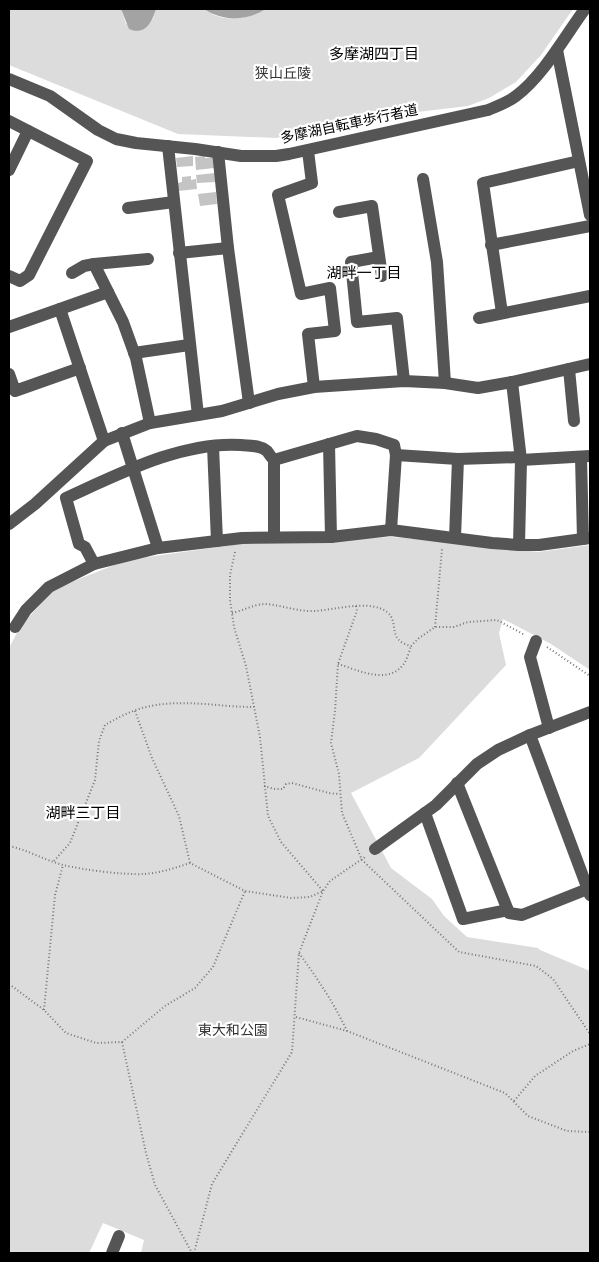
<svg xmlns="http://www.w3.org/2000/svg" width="599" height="1262" viewBox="0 0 599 1262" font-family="'Titillium Web','Noto Sans JP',sans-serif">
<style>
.green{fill:#dcdcdc}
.water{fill:#a3a3a3}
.building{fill:#c4c4c4}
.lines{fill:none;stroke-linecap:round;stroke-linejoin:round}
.path{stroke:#777;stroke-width:2;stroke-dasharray:1 2.5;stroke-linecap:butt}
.minor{stroke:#555;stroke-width:12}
.labels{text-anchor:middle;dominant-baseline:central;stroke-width:4.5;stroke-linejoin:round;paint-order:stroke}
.park-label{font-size:14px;fill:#333;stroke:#fff}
.street-label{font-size:14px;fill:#000;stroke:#fff}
.neighbourhood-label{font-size:15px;fill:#000;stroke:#fff}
</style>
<rect width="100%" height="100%" fill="#fff"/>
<!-- green -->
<g class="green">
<path d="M9,9H121L126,24L153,19L156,9C167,9 195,6 203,9C207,10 210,13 214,15C232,22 250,18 266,9H573L541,55L516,82L489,98L468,106L367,118L276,138L178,134L9,65Z"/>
<polygon points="391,537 443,541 538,552 590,545 590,670 551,644 503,619 499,633 506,665 419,758 351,793 391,868 432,899 444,916 467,937 538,948 540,950 590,971 590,1253 141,1253 144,1240 103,1223 89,1253 9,1253 9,648 20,627 54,589 127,560 239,544"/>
</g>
<!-- water -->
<g class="water">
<path d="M121,9H156C152,22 145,36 129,29Z"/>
<path d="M204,9H266C246,21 224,22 204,9Z"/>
</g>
<!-- building -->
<g class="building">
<polygon points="193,156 193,166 177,167 176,158"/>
<polygon points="205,156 205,158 213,158 214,168 196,170 195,157"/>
<polygon points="215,173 216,182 197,183 196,175"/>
<polygon points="191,176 191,180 196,179 197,189 178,191 178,183 182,182 182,177"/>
<polygon points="216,192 217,204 200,206 198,194"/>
</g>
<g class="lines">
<!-- path -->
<g class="path">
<polyline points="235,552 230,575 230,600 234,627 246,666 260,737 268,816 281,842 323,891"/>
<polyline points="356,606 357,611 355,616 338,664 335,711 331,743 339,774 342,813 362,860 459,952 536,966 553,979 590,1034"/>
<path d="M232,613C242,611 255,604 265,604C282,605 298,612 315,611C334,610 370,599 387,612C400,622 386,640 411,646L419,638L435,627H454L468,622L497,620L525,635"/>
<polyline points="435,627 442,549"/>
<polyline points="547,647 590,676"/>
<path d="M338,664C358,670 387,685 403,665C407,660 409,652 411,646"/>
<polyline points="135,711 152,758 179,816 190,863"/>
<polyline points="264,786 274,789 283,789 286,784 292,783 329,793 339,794"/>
<path d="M9,846C28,850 44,860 63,865C84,870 124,875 144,874C160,873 175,868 190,863L245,891L291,898L310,897L323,891"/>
<path d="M54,861L70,843L95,780L99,741L105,725C119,717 134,709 151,706C184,699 220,707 254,707"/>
<path d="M299,953C317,978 334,1003 347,1031"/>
<polyline points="9,984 44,1010 66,1033 96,1043 122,1042 165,1006 195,988 213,967 245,891"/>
<polyline points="44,1010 55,895 63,865"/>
<polyline points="296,1017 347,1031 505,1093 528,1116 567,1131 590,1132"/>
<polyline points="122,1042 146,1153 155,1185 192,1253"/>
<polyline points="514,1101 535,1076 573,1051 590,1044"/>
<polyline points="194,1253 212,1184 292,1052 299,953 323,891 330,881 365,857"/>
</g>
<!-- minor -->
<g class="minor">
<polyline points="557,50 590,215"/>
<path d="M9,79L50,96L98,130L116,139L136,143L195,149L241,156H276L289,154L488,110C497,106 507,103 516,96C543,76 565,36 585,9"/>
<polyline points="9,121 87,161 29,275 20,281 9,276"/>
<polyline points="168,146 198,415"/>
<polyline points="308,151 312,183 278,195 301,294 330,288 335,331 308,334 314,387"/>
<polyline points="218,152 228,248 249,403"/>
<polyline points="9,170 28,131"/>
<polyline points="423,179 437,262 445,383"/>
<polyline points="128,208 174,202"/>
<polyline points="339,212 372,206 382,276"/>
<polyline points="491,245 590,226"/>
<polyline points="179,253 228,248"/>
<polyline points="379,257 351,262 357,322 397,318 404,381"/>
<polyline points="72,273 84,266 94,264"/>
<polyline points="108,292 94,264 148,259"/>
<polyline points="60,309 108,292 123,322 136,358 150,423"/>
<polyline points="502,313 483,183 579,161"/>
<polyline points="479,318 590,296"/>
<polyline points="9,327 60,309 104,441"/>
<polyline points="134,353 189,345"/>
<polyline points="569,369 574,421"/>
<polyline points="9,374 15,391 80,368"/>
<polyline points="512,382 521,460 519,545"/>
<polyline points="122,433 158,548"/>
<polyline points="329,444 331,537"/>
<polyline points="213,446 217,541"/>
<polyline points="396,455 458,459 520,457"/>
<polyline points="581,457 583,539"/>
<polyline points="274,460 357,436 376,439 394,445 396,455 391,530"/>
<polyline points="521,460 590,456"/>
<polyline points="9,524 35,504 104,441 150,423 222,411 278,394 314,387 404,381 445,383 478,388 512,382 590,364"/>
<polyline points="455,538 458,459"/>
<path d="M94,564L85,547L79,544L66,498C119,474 182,441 241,445C250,446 260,445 267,451C269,454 272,458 274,460V537"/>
<polyline points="15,627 26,610 49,587 94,564 158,548 242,538 331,537 391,530 492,543 519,545 539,545 590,538"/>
<polyline points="536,641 530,657 549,728"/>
<polyline points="530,735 590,895"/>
<polyline points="457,783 509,913 522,915 590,888"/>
<polyline points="425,813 463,919 508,910"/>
<polyline points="375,849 436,805 477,764 498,750 530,735 590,712"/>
<polyline points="112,1253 119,1236"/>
</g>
</g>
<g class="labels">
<!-- park labels -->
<g class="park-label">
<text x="283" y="72">狭山丘陵</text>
<text x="233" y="1029">東大和公園</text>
</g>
<!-- street labels -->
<g class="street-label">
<text transform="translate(349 123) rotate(-12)">多摩湖自転車歩行者道</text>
</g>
<!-- neighbourhood labels -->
<g class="neighbourhood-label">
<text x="374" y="53">多摩湖四丁目</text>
<text x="364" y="272">湖畔一丁目</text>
<text x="83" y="812">湖畔三丁目</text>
</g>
</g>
<!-- border -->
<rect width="599" height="1262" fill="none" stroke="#000000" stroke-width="20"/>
</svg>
